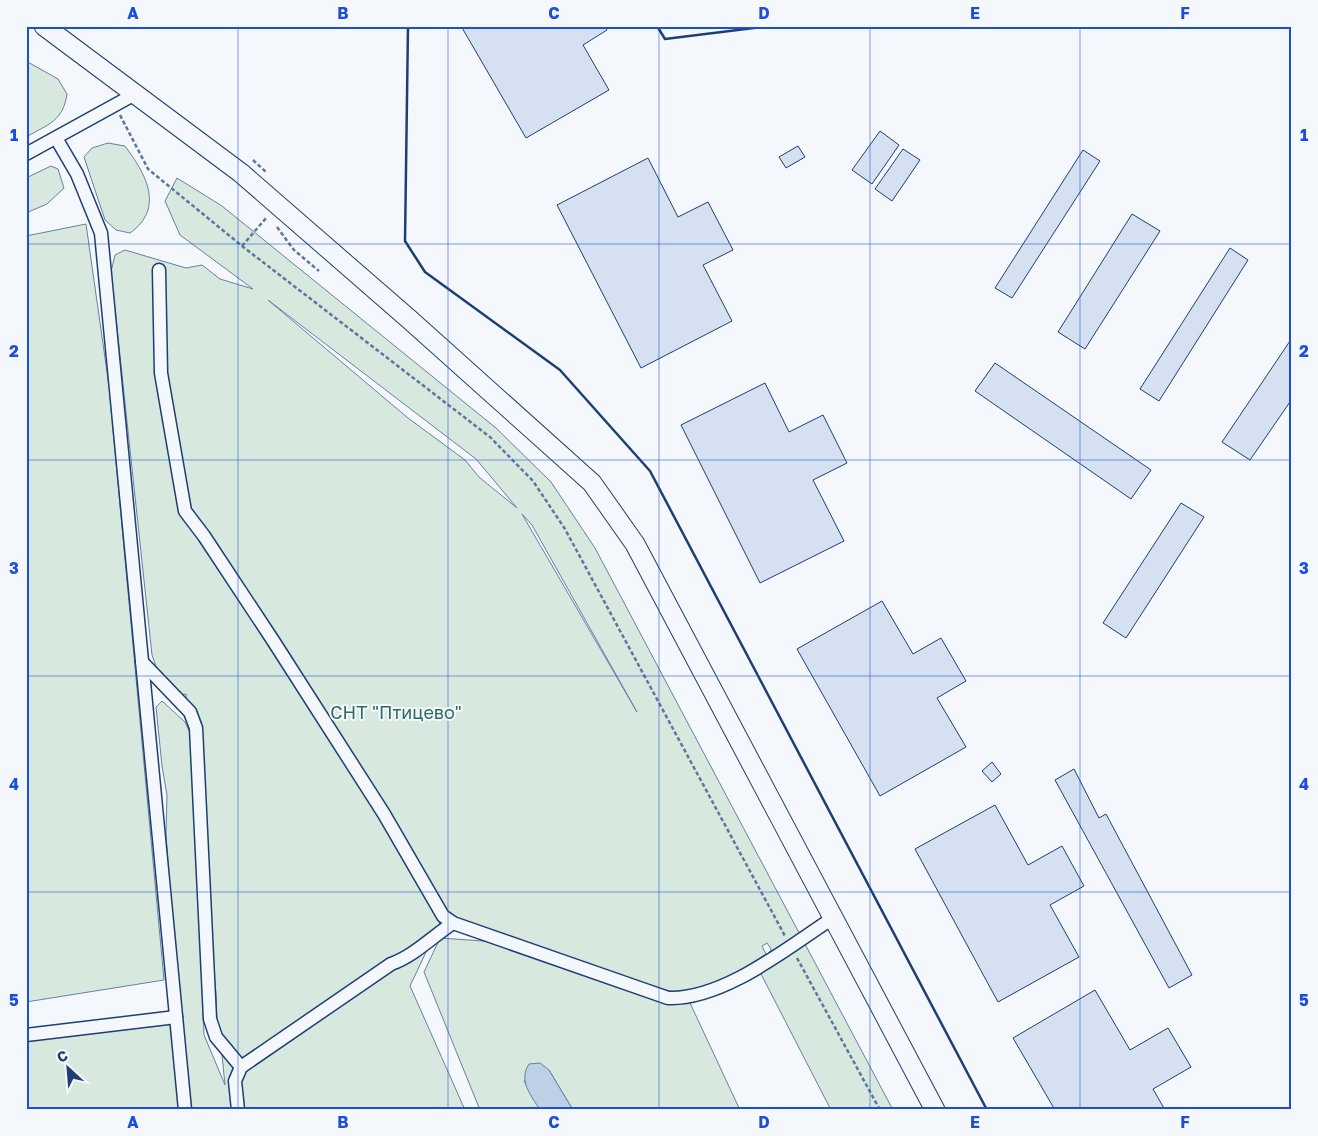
<svg xmlns="http://www.w3.org/2000/svg" width="1318" height="1136" viewBox="0 0 1318 1136" font-family="'Golos Text',sans-serif">
<style>
.green{fill:#d7e8df;stroke:#687fa3;fill-rule:evenodd}
.water{fill:#bed0e5;stroke:#687fa3}
.building{fill:#d5e0f0;stroke:#1d3f73}
.lines{fill:none;stroke-linecap:round;stroke-linejoin:round}
.street-casing{stroke:#1d3f73;stroke-width:15}
.primary-casing{stroke:#1d3f73;stroke-width:21}
.path{stroke:#5e769c;stroke-width:2.5;stroke-dasharray:4 2.5;stroke-linecap:butt}
.street{stroke:#f4f7fb;stroke-width:12}
.primary{stroke:#f4f7fb;stroke-width:19}
.wall{stroke:#1d3f73;stroke-width:2.5}
.grid{fill:none;stroke:#1d4ed8;stroke-width:1;stroke-opacity:0.55}
.labels{text-anchor:middle;dominant-baseline:central;stroke-width:4;stroke-linejoin:round;paint-order:stroke}
.park-label{font-size:18px;fill:#2c6c60;stroke:#f4f7fb}
.neatline{fill:none;stroke:#1d4ed8;stroke-width:2}
.grid-label{font-size:16px;text-anchor:middle;font-weight:bold;fill:#1d4ed8}
</style>
<rect width="100%" height="100%" fill="#f4f7fb"/>
<!-- green -->
<g class="green">
<path d="M26,61L58,79L67,94C63,121 49,124 26,137Z"/>
<path d="M108,143L125,146C146,174 165,208 130,233L116,230L105,220L84,157L92,148Z"/>
<polygon points="51,166 58,169 64,188 47,204 26,213 26,178"/>
<path d="M177,178L222,206L496,428L551,482L595,548L893,1110H831L761,974L771,949L767,943L762,946L766,954L713,988L683,995L547,954L690,1003L740,1110H573L549,1070L524,1081L540,1110H480L424,972L440,938L512,943L443,916L410,986L465,1110H190L178,1001L166,835L167,795L162,766L156,707L162,701L185,722L190,733L186,694L180,695L158,672L152,655L111,272L115,255L125,250L186,268L202,265L220,279L253,289L180,235L165,201ZM268,300L476,459L517,508L479,477L465,460L408,418ZM522,514L532,525L637,712ZM193,772L216,994L217,1024L219,1025L225,1085L204,1035Z"/>
<polygon points="86,224 109,386 164,980 26,1002 26,236"/>
<polygon points="172,1020 179,1110 29,1110 26,1085 26,1038"/>
</g>
<!-- water -->
<path class="water" d="M540,1063L549,1070L573,1110H540C531,1095 518,1081 529,1064Z"/>
<!-- building -->
<g class="building">
<polygon points="461,26 605,26 607,30 583,45 609,90 526,138"/>
<polygon points="880,131 899,145 872,184 852,170"/>
<polygon points="798,146 805,157 786,168 779,157"/>
<polygon points="903,149 920,160 892,201 875,189"/>
<polygon points="1083,150 1100,161 1012,298 995,288"/>
<polygon points="648,158 678,217 708,202 733,250 703,265 732,321 641,368 557,205"/>
<polygon points="1132,214 1160,231 1085,349 1058,332"/>
<polygon points="1230,248 1248,260 1159,401 1140,389"/>
<polygon points="1292,338 1292,399 1250,460 1222,442"/>
<polygon points="995,363 1151,470 1131,499 975,391"/>
<polygon points="765,383 789,432 823,415 847,463 813,480 844,541 760,583 681,425"/>
<polygon points="1181,503 1204,517 1126,638 1103,623"/>
<polygon points="882,601 913,654 941,638 966,681 937,698 966,747 880,796 797,649"/>
<polygon points="992,762 1001,774 992,782 982,771"/>
<polygon points="1074,769 1099,818 1106,814 1192,975 1169,988 1055,780"/>
<polygon points="995,805 1028,865 1062,846 1084,886 1050,905 1079,957 998,1002 915,849"/>
<polygon points="1095,990 1130,1050 1168,1028 1191,1067 1153,1089 1165,1110 1055,1110 1013,1038"/>
</g>
<g class="lines">
<!-- street casing -->
<g class="street-casing">
<g id="street">
<polyline points="56,138 77,174 101,233 185,1110"/>
<polyline points="26,154 135,94"/>
<path d="M159,270L161,373L185,511L204,536L274,642L384,814L443,916L453,923L668,998C724,1000 788,947 833,918"/>
<polyline points="142,662 190,712 196,728 210,1019 216,1037 241,1067"/>
<polyline points="26,1035 176,1017"/>
<path d="M238,1110L235,1081L241,1067L391,964C415,955 432,937 453,923"/>
</g>
</g>
<!-- primary casing -->
<g class="primary-casing">
<polyline id="primary" points="44,26 241,173 409,319 592,483 635,544 935,1110"/>
</g>
<!-- path -->
<g class="path">
<polyline points="120,115 148,169 242,246 490,437 533,481 565,529 785,936"/>
<polyline points="253,160 266,172"/>
<polyline points="277,227 294,250 319,271"/>
<polyline points="242,246 267,217"/>
<polyline points="797,958 880,1110"/>
</g>
<!-- street -->
<use href="#street" class="street"/>
<!-- primary -->
<use href="#primary" class="primary"/>
<!-- wall -->
<g class="wall">
<polyline points="408,26 405,241 425,272 560,370 650,471 987,1110"/>
<polyline points="657,26 665,39 771,26"/>
</g>
</g>
<!-- grid -->
<path class="grid" d="M238,26V1110M448,26V1110M659,26V1110M870,26V1110M1080,26V1110M26,244H1292M26,460H1292M26,676H1292M26,892H1292"/>
<g class="labels">
<!-- park labels -->
<g class="park-label">
<text x="396" y="712">СНТ "Птицево"</text>
</g>
</g>
<!-- border -->
<rect width="1318" height="1136" fill="none" stroke="#f4f7fb" stroke-width="55"/>
<!-- north arrow -->
<g transform="translate(68 1068) rotate(334)" stroke="#f4f7fb" stroke-width="4" paint-order="stroke">
<path d="M0-4L9 19L0 12L-9 19Z" fill="#1d3f73"/>
<text y="-8" font-size="14" font-weight="bold" text-anchor="middle" fill="#1d3f73">С</text>
</g>
<rect x="28" y="28" width="1262" height="1080" class="neatline"/>
<g class="grid-label">
<text x="133" y="19">A</text>
<text x="343" y="19">B</text>
<text x="554" y="19">C</text>
<text x="764" y="19">D</text>
<text x="975" y="19">E</text>
<text x="1185" y="19">F</text>
<text x="14" y="141">1</text>
<text x="1304" y="141">1</text>
<text x="14" y="357">2</text>
<text x="1304" y="357">2</text>
<text x="14" y="574">3</text>
<text x="1304" y="574">3</text>
<text x="14" y="790">4</text>
<text x="1304" y="790">4</text>
<text x="14" y="1006">5</text>
<text x="1304" y="1006">5</text>
<text x="133" y="1128">A</text>
<text x="343" y="1128">B</text>
<text x="554" y="1128">C</text>
<text x="764" y="1128">D</text>
<text x="975" y="1128">E</text>
<text x="1185" y="1128">F</text>
</g>
</svg>
